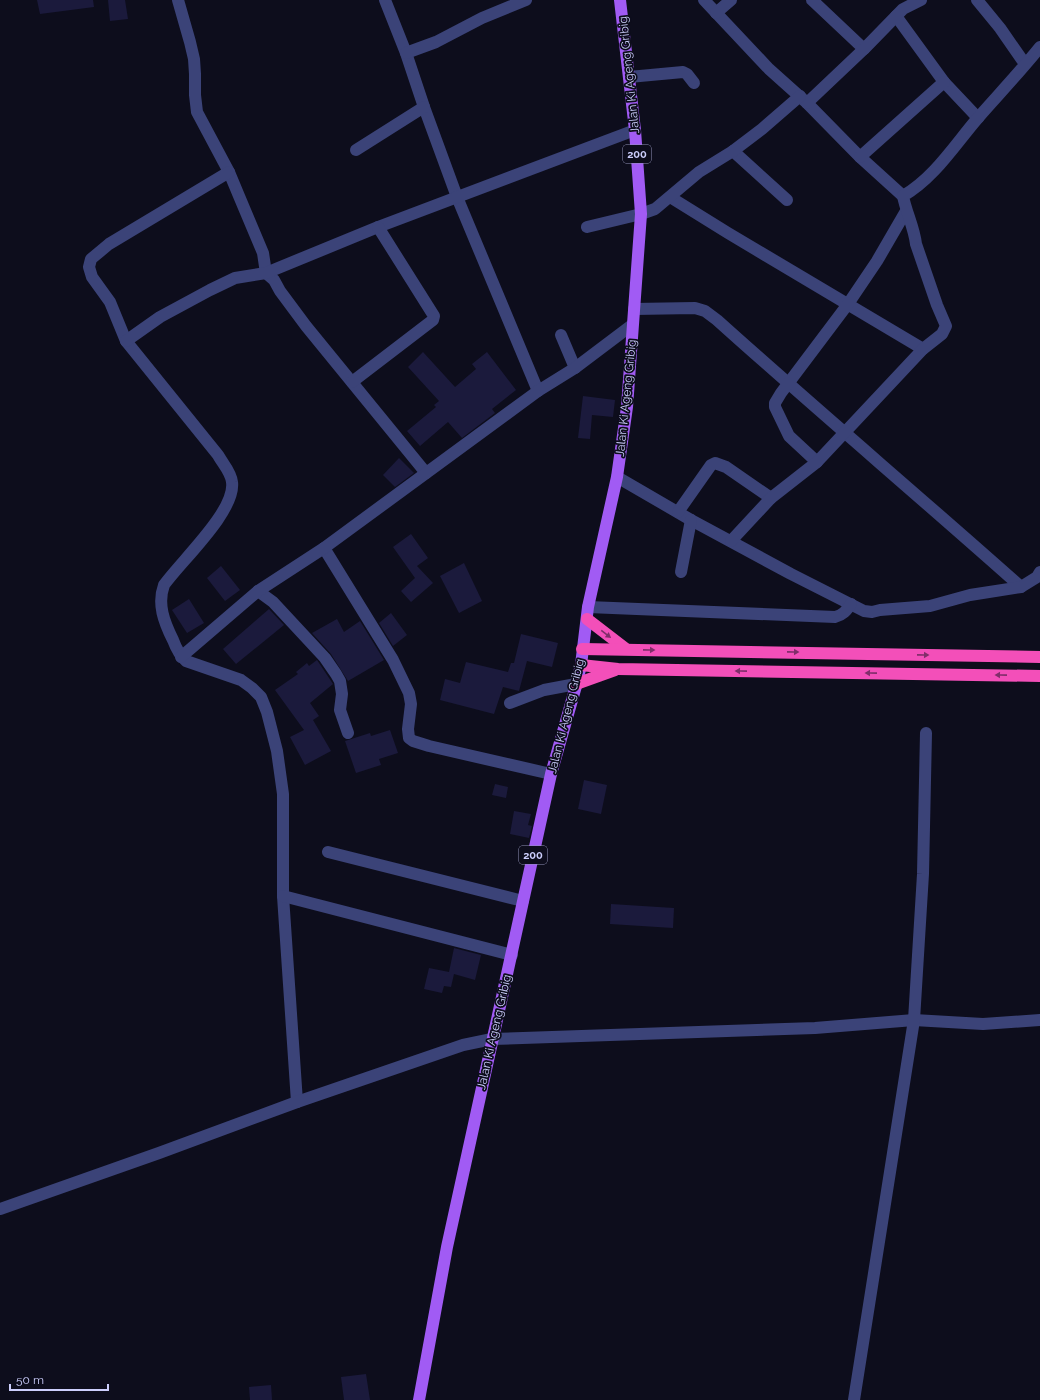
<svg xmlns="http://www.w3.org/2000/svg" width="1040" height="1400" viewBox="0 0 1040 1400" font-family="Raleway,sans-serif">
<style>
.building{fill:#1b1a3c}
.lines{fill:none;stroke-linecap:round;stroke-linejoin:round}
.minor{stroke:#3b4378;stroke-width:12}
.major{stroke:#a15bf4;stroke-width:12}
.highway{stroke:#f34fb9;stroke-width:12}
.oneway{fill:#802e6a}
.labels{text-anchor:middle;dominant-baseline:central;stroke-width:3.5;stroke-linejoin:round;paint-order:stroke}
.shield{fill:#0d0d1c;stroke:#9394b9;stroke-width:1}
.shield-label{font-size:11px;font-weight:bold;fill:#cccefc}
.street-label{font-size:12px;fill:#cccefc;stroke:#0d0d1c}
</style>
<rect width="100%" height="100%" fill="#0d0d1c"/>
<!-- building -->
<g class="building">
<polygon points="37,0 93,0 94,7 40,14"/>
<polygon points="108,0 125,0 128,19 110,21"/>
<polygon points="423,352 455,387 476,369 472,364 487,352 516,390 492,409 495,413 462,438 448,422 420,446 407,431 436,407 434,405 439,401 408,367"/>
<polygon points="583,396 615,400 613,417 592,415 590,439 578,438"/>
<polygon points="399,458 414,473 395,487 383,475"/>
<polygon points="411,534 428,558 417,566 433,583 411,602 401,591 415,578 393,547"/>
<polygon points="464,563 482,601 459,613 440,576"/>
<polygon points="221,566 240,590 225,601 207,578"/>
<polygon points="189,599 204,623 187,633 172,610"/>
<polygon points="269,609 284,625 236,664 223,649"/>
<polygon points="391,613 407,635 393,646 379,623"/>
<polygon points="337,619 344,632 360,621 384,660 348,681 331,654 312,633"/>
<polygon points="521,634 558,643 552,667 527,661 519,691 503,687 494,714 440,700 445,679 460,683 466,662 508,672 511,663 514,663"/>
<polygon points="317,660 333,684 310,703 319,716 313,720 331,751 305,765 290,737 304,730 275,690 298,674 296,672 307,663 309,666"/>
<polygon points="390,730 398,753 379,759 381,765 356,773 345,741 370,733 371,736"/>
<polygon points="584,780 607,785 601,814 578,809"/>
<polygon points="495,784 508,787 506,798 492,795"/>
<polygon points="514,811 531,814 528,825 532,826 529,838 510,834"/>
<polygon points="611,904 674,908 673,928 610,924"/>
<polygon points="454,948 481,955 475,980 454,974 451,987 444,986 442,993 424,989 429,968 449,972"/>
<polygon points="366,1374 370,1400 344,1400 341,1377"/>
<polygon points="271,1385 272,1400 250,1400 249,1387"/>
</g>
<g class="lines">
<!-- minor -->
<g class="minor">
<polyline points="178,0 190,42 194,59 195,74 195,95 197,112 229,172 239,196 263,253 266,273 274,280 280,291 306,326 426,473"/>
<polyline points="385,0 406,53 424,107 457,197 538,391"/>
<polyline points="704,0 769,69 807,103 860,157 903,196"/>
<polyline points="812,0 864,49"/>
<polyline points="977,0 1000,28 1025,64"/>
<polyline points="716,13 731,0"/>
<polyline points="896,16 944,82 978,118"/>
<polyline points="406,53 436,42 482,18 526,0"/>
<polyline points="629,77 683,72 687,74 694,83"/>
<polyline points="807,103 864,49 903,9 921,0"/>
<polyline points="356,150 424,107"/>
<polyline points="733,151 787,200"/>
<polyline points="860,157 944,82"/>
<path d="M229,172L109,244L91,259L89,267L92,277L110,302L126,341L218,455C223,464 231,472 232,482C236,511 181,561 164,585C157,604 164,622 173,640C176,648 179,655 186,661L241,680L252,688L261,697L267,712L277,751L283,794V896L297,1102"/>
<polyline points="670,197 728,233 923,349"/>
<polyline points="587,227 641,214 655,209 699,172 733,151 762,129 800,96"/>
<path d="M634,309L695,308L705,311L717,320C817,410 920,497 1021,587"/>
<polyline points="561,335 575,368"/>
<polyline points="126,341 160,317 210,290 235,278 266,273 378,227 635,130"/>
<polyline points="352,382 433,320 434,316 378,227"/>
<polyline points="817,462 789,436 775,407 775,403 781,393 848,304 877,261 906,211"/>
<polyline points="617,477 691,520 791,574 864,611 872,612 880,610 930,606 970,595 1021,587 1037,577 1040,572"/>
<polyline points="678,512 711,465 715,463 726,467 771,498"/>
<path d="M731,541L771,498L817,462L923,349L942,334L946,326L937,305L916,244C914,227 906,212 903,196C934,178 954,146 977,119C998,95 1020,72 1040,47"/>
<polyline points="324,548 393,660 409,693 411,704 408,729 409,738 413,741 429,746 551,774"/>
<polyline points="681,572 691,520"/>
<polyline points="258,591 273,602 325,658 336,674 340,681 342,694 340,710 348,733"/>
<path d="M588,607L835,617C843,615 846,611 851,604"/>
<polyline points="181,657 258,591 324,548 538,391 575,368 632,325"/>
<polyline points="510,703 544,690 576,684"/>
<polyline points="328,852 523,901"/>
<polyline points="283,896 512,955"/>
<polyline points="0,1209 159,1153 297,1102 463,1045 492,1039 815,1028 914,1020 983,1024 1040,1020"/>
<polyline points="854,1400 914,1020 923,874 926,733"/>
</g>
<!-- major -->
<polyline class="major" points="419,1400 447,1247 551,774 576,686 581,665 588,607 617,477 627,407 641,214 635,130 620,0"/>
<!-- highway -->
<g class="highway">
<polyline points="587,619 626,649"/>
<polyline points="582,649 1040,657"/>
<polyline points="581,665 618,669 1040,676"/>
<polyline points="576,684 615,670"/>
</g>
</g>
<!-- one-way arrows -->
<defs><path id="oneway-solid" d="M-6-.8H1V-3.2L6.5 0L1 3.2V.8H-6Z"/></defs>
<g class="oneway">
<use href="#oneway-solid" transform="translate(606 634) rotate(38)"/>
<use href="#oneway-solid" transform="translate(649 650) rotate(1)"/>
<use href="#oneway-solid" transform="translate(793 652) rotate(1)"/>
<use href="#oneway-solid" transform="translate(923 655) rotate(1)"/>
<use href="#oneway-solid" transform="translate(741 671) rotate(-179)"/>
<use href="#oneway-solid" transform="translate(871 673) rotate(-179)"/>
<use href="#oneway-solid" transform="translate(1001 675) rotate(-179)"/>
</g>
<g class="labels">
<!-- shield labels -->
<g class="shield">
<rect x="623" y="145" width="28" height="18" rx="3"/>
<rect x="519" y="846" width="28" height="18" rx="3"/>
</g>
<g class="shield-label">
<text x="637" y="154">200</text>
<text x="533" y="855">200</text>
</g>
<!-- street labels -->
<g class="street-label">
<text transform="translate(629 75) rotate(-96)">Jalan Ki Ageng Gribig</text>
<text transform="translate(626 398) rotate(-84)">Jalan Ki Ageng Gribig</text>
<text transform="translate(566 716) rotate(-76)">Jalan Ki Ageng Gribig</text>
<text transform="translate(494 1032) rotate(-77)">Jalan Ki Ageng Gribig</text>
</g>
</g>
<!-- scale -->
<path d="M10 1384v6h98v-6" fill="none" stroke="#cccefc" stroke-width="2"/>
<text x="16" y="1384" font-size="12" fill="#cccefc" stroke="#0d0d1c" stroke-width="3" paint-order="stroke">50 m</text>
</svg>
